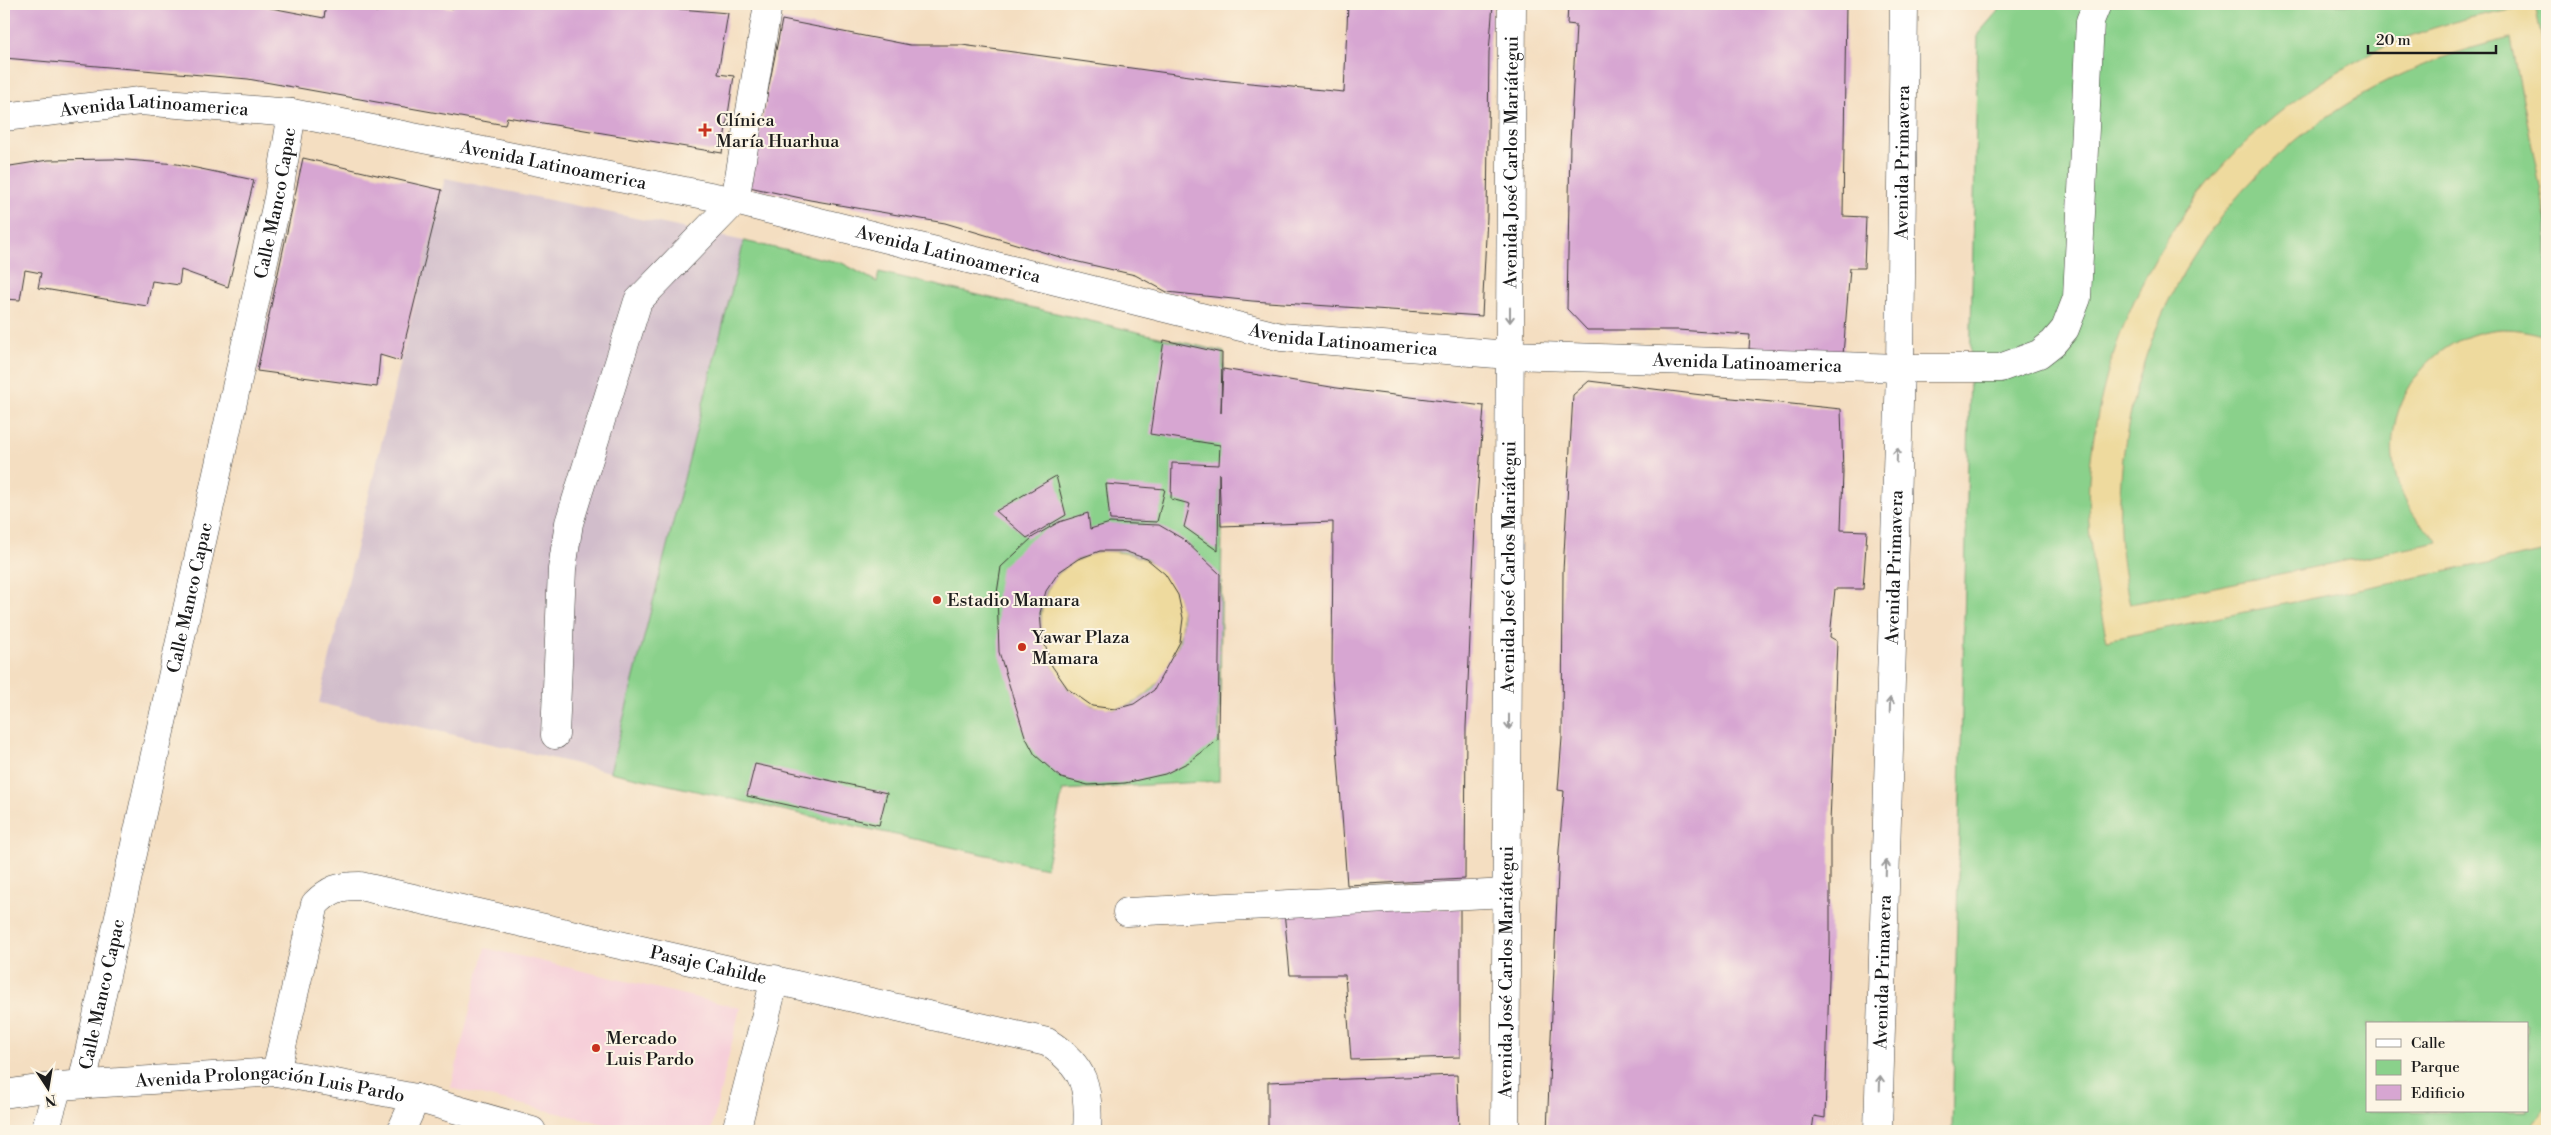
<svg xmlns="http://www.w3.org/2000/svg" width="2551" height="1135" viewBox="0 0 2551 1135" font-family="'Libre Bodoni',serif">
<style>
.built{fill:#f6cfd9}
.industrial{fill:#d1bdcb}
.green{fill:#8ad18b;stroke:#537654;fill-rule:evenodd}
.sand{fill:#eeda9e;stroke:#857b5d}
.building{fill:#d7a6d2;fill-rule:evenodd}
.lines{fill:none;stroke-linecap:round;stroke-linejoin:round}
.minor-casing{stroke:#3c3935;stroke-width:29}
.major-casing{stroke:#3c3935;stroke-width:29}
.minor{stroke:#fff;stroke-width:28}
.major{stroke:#fff;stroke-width:28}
.oneway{stroke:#999}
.poi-dot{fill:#c8321e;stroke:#fcf5e5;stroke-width:2}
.labels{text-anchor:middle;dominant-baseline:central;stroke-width:4;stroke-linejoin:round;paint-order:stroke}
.street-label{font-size:18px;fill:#1c1c1c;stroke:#fcf5e5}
.poi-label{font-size:18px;fill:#1c1c1c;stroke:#fcf5e5;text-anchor:start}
</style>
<rect width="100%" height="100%" fill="#fcf5e5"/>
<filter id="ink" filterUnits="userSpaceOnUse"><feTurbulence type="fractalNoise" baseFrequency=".02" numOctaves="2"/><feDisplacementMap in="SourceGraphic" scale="10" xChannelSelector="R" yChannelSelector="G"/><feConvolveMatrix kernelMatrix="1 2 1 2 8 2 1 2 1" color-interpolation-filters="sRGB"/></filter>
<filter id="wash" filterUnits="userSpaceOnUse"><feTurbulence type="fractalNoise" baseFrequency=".0096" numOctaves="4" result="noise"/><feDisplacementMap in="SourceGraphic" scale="20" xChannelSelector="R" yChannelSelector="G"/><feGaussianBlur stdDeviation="1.12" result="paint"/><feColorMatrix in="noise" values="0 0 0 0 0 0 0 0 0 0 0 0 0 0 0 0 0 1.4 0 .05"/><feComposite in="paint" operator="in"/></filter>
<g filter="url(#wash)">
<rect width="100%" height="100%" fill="#f4dec1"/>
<!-- built -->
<polygon class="built" points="485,948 740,1008 711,1131 635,1131 451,1088"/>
<!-- industrial -->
<polygon class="industrial" points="445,178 744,241 610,772 319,703"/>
<!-- green -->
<g class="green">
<path d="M2004,4H2547V1131H1952L1978,34ZM2367,1024H2527V1111H2367Z"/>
<polygon points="744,241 842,263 877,282 879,272 1224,352 1219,781 1063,790 1046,868 610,772"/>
</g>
<!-- sand -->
<g class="sand">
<path d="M2535,5L2547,65V223L2511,38C2314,81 2164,227 2128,426C2117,484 2116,547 2130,604L2439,542C2434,535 2426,530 2420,523C2409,510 2400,492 2396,476C2378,407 2430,333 2502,329C2518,329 2532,332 2547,336V551L2107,640C2095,588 2086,534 2089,480C2102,296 2209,133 2376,51C2427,26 2480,14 2535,5Z"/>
<path d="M1100,551C1265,551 1143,794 1059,677C1038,647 1032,600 1060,572C1071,561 1086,556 1100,551Z"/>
<polygon points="2547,1106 2547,1131 2528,1131"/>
</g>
<g id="blocks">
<!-- building -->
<g class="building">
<polygon points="4,4 250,4 324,18 326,4 338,4 377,12 378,4 424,4 453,8 453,4 620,4 728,13 718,74 734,76 722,153 507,117 505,125 248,79 4,58"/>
<polygon points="1348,4 1493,4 1489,52 1487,217 1482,316 1252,301 1167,292 1135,275 1070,260 945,223 810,200 749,187 782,20 910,45 962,45 1219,80 1344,92"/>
<polygon points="1568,4 1846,4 1843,216 1866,217 1864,268 1850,268 1843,355 1749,349 1750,335 1678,330 1587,330 1567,309 1570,143 1576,25 1567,24"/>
<polygon points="303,158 442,190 400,361 380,355 377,387 257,371"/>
<polygon points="114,159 177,164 254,180 228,287 181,270 179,285 152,281 147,306 38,288 41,273 25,270 20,300 4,299 4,167 48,160"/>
<polygon points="1164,340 1222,353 1221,413 1223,369 1337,388 1484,406 1475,526 1466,727 1465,879 1347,885 1332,675 1333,522 1221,526 1219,473 1218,551 1184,527 1190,504 1171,499 1172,463 1219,465 1220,445 1150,434"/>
<polygon points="1589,381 1702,395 1841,409 1843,472 1841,530 1867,531 1863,589 1835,589 1830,637 1837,641 1830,823 1830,944 1825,1118 1814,1116 1812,1131 1547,1131 1559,850 1564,791 1558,790 1562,738 1563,571 1573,395"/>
<polygon points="1056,476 1066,515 1027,538 996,511"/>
<polygon points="1106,484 1165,489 1157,522 1110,520"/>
<path d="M1088,513L1090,529L1110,523L1159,525L1183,539L1220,574L1218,740L1189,762L1165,774L1125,783L1088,785L1061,778L1035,755L1025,736L999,652L997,593L1001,567L1033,537L1059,522ZM1100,551H1124L1147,559L1165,574L1178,595L1183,618L1180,642L1154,690L1134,704L1115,709L1092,706L1068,689L1052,666L1042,636L1040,613L1046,591L1059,572L1078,559Z"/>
<polygon points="755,764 887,793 879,825 747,796"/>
<polygon points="1460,908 1460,1057 1351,1060 1345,975 1290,975 1284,911"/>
<polygon points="1457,1075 1459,1131 1268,1131 1268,1082"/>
</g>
</g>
</g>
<g filter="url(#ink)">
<use href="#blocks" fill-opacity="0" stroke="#3c3935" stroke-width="1"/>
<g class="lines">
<!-- minor casing -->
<g class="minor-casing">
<g id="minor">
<path id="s1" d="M4,117L140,101L292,113L735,201L1281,337L1509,355L1900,368H2000L2039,354L2053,343L2065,329L2077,298L2090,21L2097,4"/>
<polyline points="555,735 562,569 569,523 638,301 735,201 768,4"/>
<polyline points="1127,912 1508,893"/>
<path id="s2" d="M276,1072L315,904C330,889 339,886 360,886L1047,1042C1085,1066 1090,1088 1087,1131"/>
<path id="s3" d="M82,1084L278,198L292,113"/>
<path id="s4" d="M4,1094L58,1086L276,1072L416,1098L532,1131"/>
<polyline points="45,1131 58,1086"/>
<polyline points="401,1131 416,1098"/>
<polyline points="736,1131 775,979"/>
<path id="s5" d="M1878,1131L1900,368L1904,4"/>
</g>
</g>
<!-- major casing -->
<g class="major-casing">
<g id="major">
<path id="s6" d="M1505,1131L1512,4"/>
</g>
</g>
<!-- minor -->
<use href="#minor" class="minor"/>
<!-- major -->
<use href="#major" class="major"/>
</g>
<!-- one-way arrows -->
<defs><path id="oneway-shaft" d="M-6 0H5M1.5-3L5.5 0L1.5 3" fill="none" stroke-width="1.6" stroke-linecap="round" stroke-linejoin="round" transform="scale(1.25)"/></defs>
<g class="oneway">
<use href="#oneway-shaft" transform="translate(1510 315) rotate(90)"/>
<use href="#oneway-shaft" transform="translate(1897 455) rotate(-88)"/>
<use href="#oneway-shaft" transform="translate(1890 705) rotate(-88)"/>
<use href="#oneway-shaft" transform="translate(1509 722) rotate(90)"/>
<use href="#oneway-shaft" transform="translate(1886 868) rotate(-88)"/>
<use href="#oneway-shaft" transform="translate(1880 1083) rotate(-88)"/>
</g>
</g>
<!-- markers -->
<g class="poi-dot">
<path d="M702.5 122.5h5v5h5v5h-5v5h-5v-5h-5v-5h5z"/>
<circle cx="937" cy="600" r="5"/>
<circle cx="1022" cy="647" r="5"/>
<circle cx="596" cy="1048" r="5"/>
</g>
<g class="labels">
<!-- street labels -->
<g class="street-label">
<text stroke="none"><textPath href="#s1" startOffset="151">Avenida Latinoamerica</textPath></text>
<text stroke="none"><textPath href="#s6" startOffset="969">Avenida José Carlos Mariátegui</textPath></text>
<text stroke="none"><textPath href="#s5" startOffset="969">Avenida Primavera</textPath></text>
<text stroke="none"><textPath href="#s1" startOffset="556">Avenida Latinoamerica</textPath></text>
<text stroke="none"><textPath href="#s3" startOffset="902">Calle Manco Capac</textPath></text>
<text stroke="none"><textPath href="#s1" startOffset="961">Avenida Latinoamerica</textPath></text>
<text stroke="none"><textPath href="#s1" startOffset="1366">Avenida Latinoamerica</textPath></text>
<text stroke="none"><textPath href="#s1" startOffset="1771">Avenida Latinoamerica</textPath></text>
<text stroke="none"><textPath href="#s6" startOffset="564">Avenida José Carlos Mariátegui</textPath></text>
<text stroke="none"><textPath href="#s5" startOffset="564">Avenida Primavera</textPath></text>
<text stroke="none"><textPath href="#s3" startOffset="498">Calle Manco Capac</textPath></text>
<text stroke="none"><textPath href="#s2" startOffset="580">Pasaje Cahilde</textPath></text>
<text stroke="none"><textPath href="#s6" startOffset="159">Avenida José Carlos Mariátegui</textPath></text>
<text stroke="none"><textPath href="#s5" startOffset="159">Avenida Primavera</textPath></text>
<text stroke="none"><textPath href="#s3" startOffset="92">Calle Manco Capac</textPath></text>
<text stroke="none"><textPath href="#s4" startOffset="268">Avenida Prolongación Luis Pardo</textPath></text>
</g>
<!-- poi labels -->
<g class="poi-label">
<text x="716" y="120">Clínica<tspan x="716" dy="21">María Huarhua</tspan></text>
<text x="947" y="600">Estadio Mamara</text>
<text x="1032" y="637">Yawar Plaza<tspan x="1032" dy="21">Mamara</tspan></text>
<text x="606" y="1038">Mercado<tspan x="606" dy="21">Luis Pardo</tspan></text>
</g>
</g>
<!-- margin -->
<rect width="2551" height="1135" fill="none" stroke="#fcf5e5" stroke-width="20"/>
<!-- legend -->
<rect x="2366" y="1022" width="162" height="90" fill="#fcf5e5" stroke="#a29e95"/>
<rect x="2376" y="1039" width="25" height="8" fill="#ffffff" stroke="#a29e95"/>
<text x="2411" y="1048" font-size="15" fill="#1c1c1c">Calle</text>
<rect x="2376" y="1060" width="25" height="15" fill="#8ad18b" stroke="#a29e95"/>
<text x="2411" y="1072" font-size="15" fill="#1c1c1c">Parque</text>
<rect x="2376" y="1085" width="25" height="15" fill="#d7a6d2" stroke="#a29e95"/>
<text x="2411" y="1098" font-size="15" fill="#1c1c1c">Edificio</text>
<!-- north arrow -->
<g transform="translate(48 1088) rotate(168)" stroke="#fcf5e5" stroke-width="4" paint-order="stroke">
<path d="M0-4L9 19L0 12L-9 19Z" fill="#1c1c1c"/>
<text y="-8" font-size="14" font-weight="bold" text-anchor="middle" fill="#1c1c1c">N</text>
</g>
<!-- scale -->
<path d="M2368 45v8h128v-8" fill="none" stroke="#1c1c1c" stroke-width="2.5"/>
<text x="2376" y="45" font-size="15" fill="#1c1c1c" stroke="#fcf5e5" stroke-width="4" paint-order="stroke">20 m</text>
</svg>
